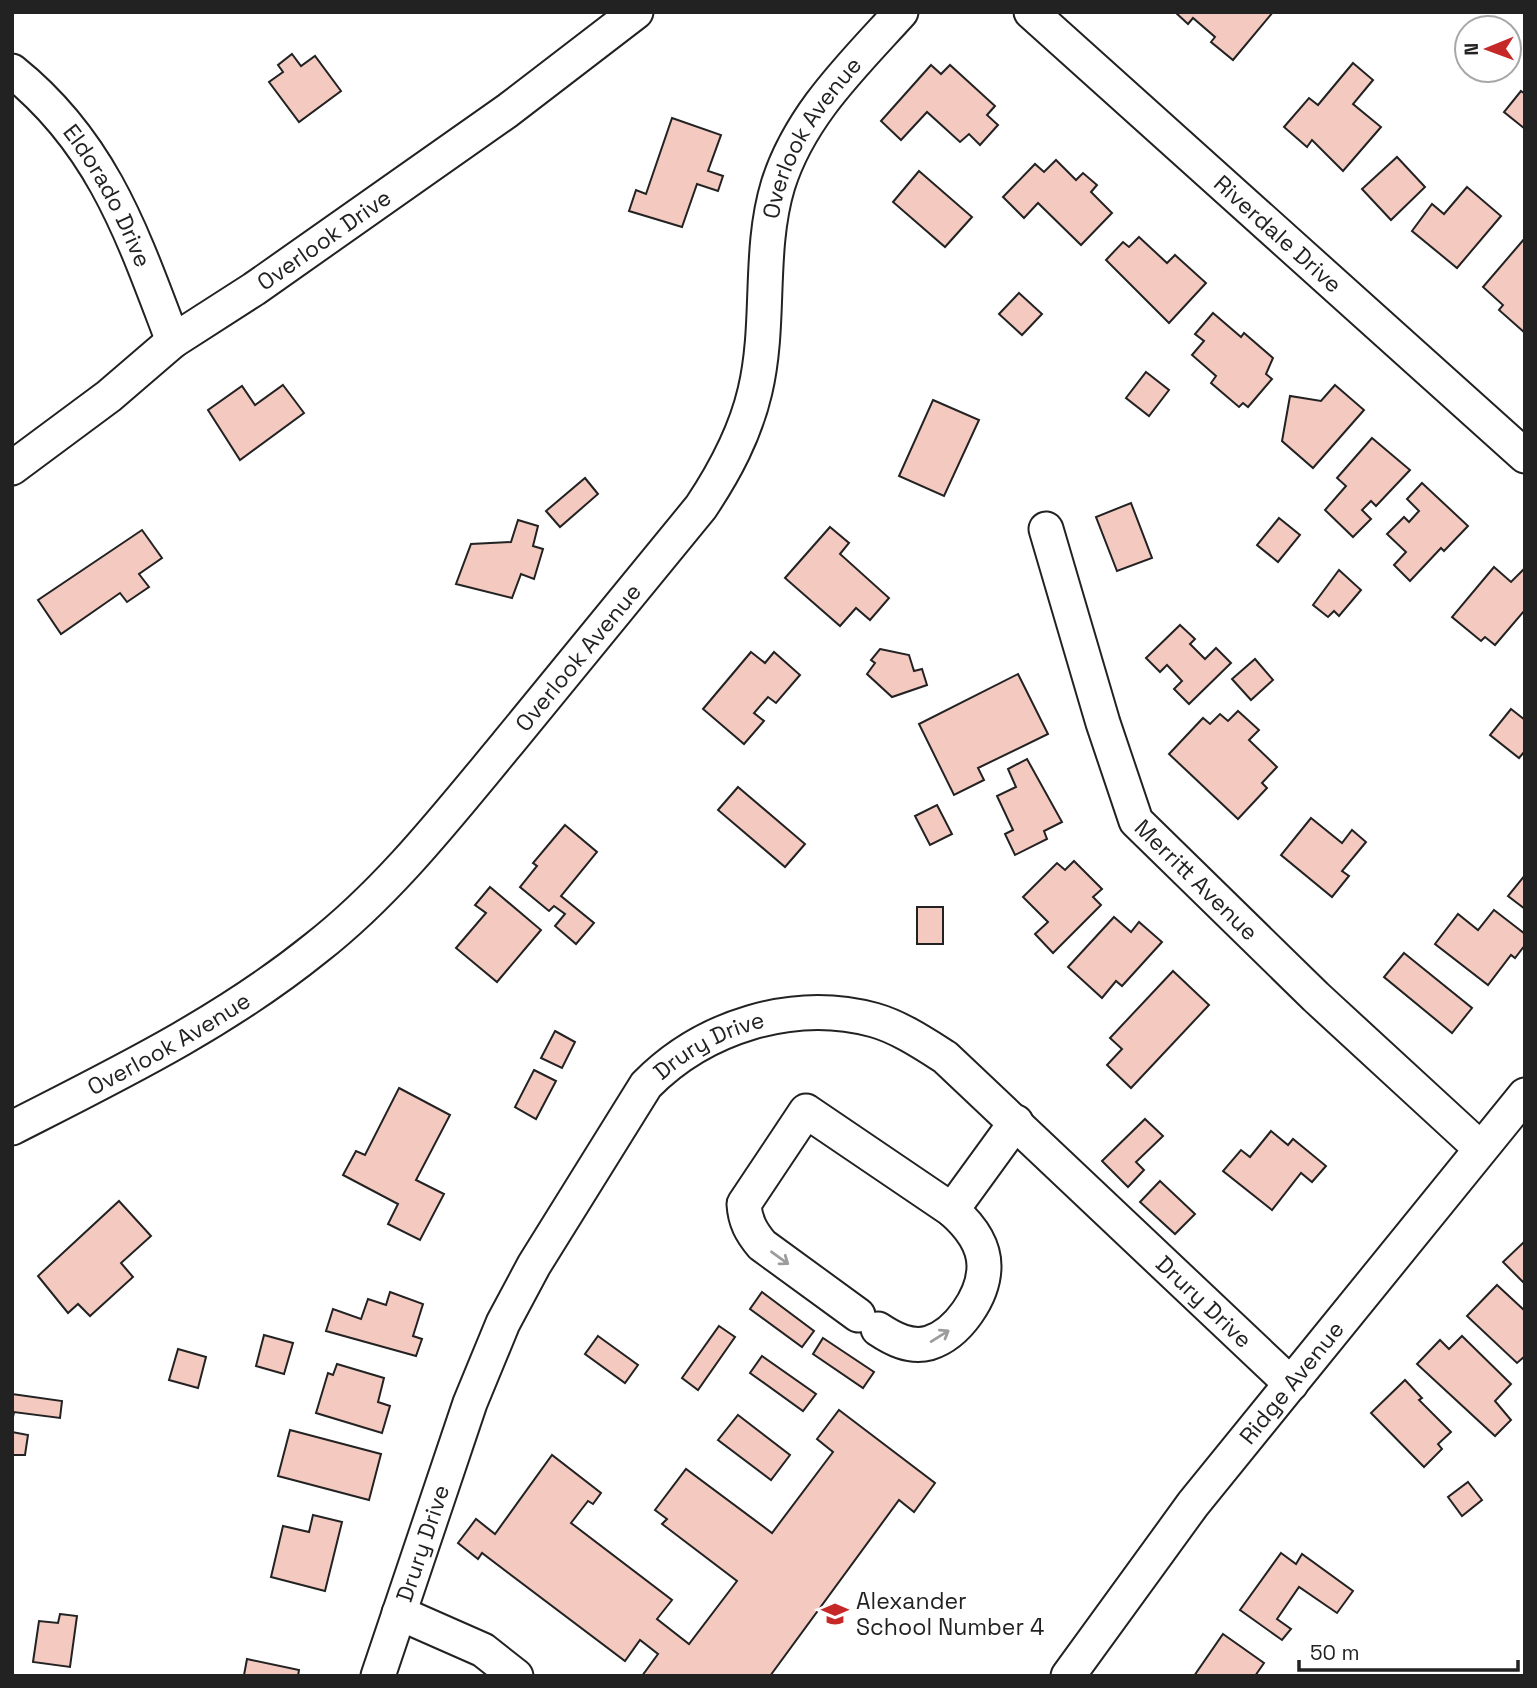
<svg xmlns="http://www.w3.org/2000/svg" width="1537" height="1688" viewBox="0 0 1537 1688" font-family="'Space Grotesk',sans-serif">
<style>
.building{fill:#f3c9c0;stroke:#222;stroke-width:2}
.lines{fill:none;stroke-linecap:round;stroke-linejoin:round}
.minor-casing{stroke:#222;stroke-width:37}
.minor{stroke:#fff;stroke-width:33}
.oneway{stroke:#9c9c9c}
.labels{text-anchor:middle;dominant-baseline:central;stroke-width:5;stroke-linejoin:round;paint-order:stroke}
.street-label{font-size:23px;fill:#222;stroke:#fff}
.poi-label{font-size:23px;fill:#222;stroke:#fff;text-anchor:start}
</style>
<rect width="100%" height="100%" fill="#fff"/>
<!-- building -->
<g class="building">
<polygon points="1175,12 1273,12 1233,60 1211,42 1215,37 1193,18 1188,24"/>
<polygon points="292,54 301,66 315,56 341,91 299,122 269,82 283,72 278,65"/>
<polygon points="1353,63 1373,80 1353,104 1381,127 1343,171 1312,140 1307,147 1284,127 1309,98 1318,105"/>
<polygon points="931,65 941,74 950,65 995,106 987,115 998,125 980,145 969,134 960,142 927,112 901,140 881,121"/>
<polygon points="1521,91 1525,94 1525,129 1504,112"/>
<polygon points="672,118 721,135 708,171 723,176 718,191 697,184 682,227 629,211 636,190 646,194"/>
<polygon points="1397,157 1425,187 1391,220 1362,189"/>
<polygon points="1056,160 1076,180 1083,173 1097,185 1091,192 1112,213 1081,245 1038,203 1024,218 1003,197 1035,164 1044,172"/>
<polygon points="919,171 972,217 945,247 893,202"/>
<polygon points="1467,187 1501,216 1457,268 1412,231 1432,204 1444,214"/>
<polygon points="1139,237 1167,263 1175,255 1206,283 1169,323 1106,260 1123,242 1129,247"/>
<polygon points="1525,238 1525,333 1499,310 1503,305 1483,287"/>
<polygon points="1019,293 1042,314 1022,335 999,314"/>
<polygon points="1213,313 1241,337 1244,333 1273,358 1266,374 1272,379 1248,407 1243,403 1239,407 1211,383 1216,376 1192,355 1204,341 1195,334"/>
<polygon points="1146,372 1169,390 1149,416 1126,398"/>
<polygon points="283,385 304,413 240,460 208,410 242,386 255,405"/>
<polygon points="1335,385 1364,410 1313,468 1282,441 1290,396 1321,401"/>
<polygon points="933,400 979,420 944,496 899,476"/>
<polygon points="1372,438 1410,470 1376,506 1371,501 1362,510 1371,519 1353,537 1325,510 1346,486 1337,478"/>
<polygon points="585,478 598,494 560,527 546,511"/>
<polygon points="1422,483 1468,526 1444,551 1441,548 1410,581 1394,565 1406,552 1387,534 1404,517 1409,522 1419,511 1407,499"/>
<polygon points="1131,503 1152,558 1117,571 1096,517"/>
<polygon points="1279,518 1300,535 1278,562 1257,545"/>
<polygon points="518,520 538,526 533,546 543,549 534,579 521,574 512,598 456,584 471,544 511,542"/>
<polygon points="830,527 849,543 840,554 889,598 870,620 856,608 840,626 785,578"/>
<polygon points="142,530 162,558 139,574 149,587 127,602 120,593 61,634 38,600"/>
<polygon points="1494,567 1511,582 1525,568 1525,610 1495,645 1485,637 1481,641 1452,617"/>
<polygon points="1339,570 1361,590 1339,616 1334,611 1328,617 1313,605"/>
<polygon points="1180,625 1195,639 1190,644 1205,659 1216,648 1231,663 1189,704 1174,689 1182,681 1167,665 1160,672 1146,658"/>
<polygon points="880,649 909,655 914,671 922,669 927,685 892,697 867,674 875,663 871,660"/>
<polygon points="751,652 765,663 774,652 800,675 776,703 768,697 754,713 764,721 744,744 703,709"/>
<polygon points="1255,659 1273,680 1251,700 1232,679"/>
<polygon points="1018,674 1048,734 978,768 984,780 954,795 919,724"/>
<polygon points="1511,709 1525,720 1525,751 1519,758 1490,735"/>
<polygon points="1238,711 1259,730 1249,740 1277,767 1262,783 1267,788 1238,819 1169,754 1203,718 1210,724 1220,714 1228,721"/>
<polygon points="1027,759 1062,822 1044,831 1047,839 1015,855 1005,834 1013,830 997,796 1016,787 1008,769"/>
<polygon points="738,787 805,844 785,867 718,810"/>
<polygon points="937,805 952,834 930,845 915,816"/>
<polygon points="1311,818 1342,843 1352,830 1366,842 1342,871 1349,876 1332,897 1281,855"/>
<polygon points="565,825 597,852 561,896 594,923 576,944 555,926 565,914 554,906 549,911 520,887 537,866 533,863"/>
<polygon points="1074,861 1102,889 1093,897 1101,905 1053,953 1035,934 1048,922 1023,897 1057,863 1065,870"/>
<polygon points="1525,875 1525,909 1508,896"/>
<polygon points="490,887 541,930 497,982 456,948 486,913 475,905"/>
<rect x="917" y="907" width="26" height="37"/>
<polygon points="1494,910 1525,934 1525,945 1515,958 1511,955 1488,985 1435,944 1458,914 1478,930"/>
<polygon points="1114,917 1131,932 1139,922 1162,942 1122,986 1116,981 1102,998 1068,967"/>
<polygon points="1404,953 1472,1008 1452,1033 1384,977"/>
<polygon points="1173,971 1209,1005 1131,1088 1107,1065 1122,1049 1110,1038"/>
<polygon points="555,1031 575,1042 562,1068 541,1058"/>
<polygon points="534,1070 556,1081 536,1119 515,1107"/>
<polygon points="399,1088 450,1115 416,1180 444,1194 420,1240 388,1224 398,1204 343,1175 356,1151 365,1155"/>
<polygon points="1145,1119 1163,1136 1136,1162 1144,1170 1128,1187 1102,1161"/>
<polygon points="1271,1131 1288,1145 1293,1139 1326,1166 1312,1182 1301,1173 1272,1210 1223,1171 1241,1150 1250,1157"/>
<polygon points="1160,1181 1195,1214 1175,1234 1140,1202"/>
<polygon points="119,1201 151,1236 121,1263 133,1277 90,1316 78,1304 68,1313 38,1276"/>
<polygon points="1525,1241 1525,1284 1503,1262"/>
<polygon points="1497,1285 1525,1311 1525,1356 1517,1363 1467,1316"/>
<polygon points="390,1292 423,1304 413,1336 422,1339 416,1356 326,1331 333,1309 361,1319 368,1299 386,1305"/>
<polygon points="762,1292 814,1331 802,1347 750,1309"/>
<polygon points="719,1326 735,1337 698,1390 682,1378"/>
<polygon points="264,1335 293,1343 284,1374 256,1366"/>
<polygon points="598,1336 638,1365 625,1383 585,1354"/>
<polygon points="1462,1336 1511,1384 1495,1401 1511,1420 1495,1436 1417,1364 1440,1340 1449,1349"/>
<polygon points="823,1338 874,1372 863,1388 813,1354"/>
<polygon points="178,1349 206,1357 198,1388 169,1380"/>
<polygon points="762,1356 816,1394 803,1411 750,1373"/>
<polygon points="337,1364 384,1378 378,1402 390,1406 382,1433 316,1413 328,1373 333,1375"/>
<polygon points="1405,1380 1422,1398 1419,1400 1451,1432 1438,1444 1442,1449 1424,1467 1371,1413"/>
<polygon points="12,1394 62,1401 60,1418 14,1412 12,1422"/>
<polygon points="839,1410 935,1483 914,1512 899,1500 770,1676 642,1676 658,1654 640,1640 625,1661 482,1553 478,1559 458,1543 476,1519 495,1534 552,1455 601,1493 593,1504 588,1501 571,1523 672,1600 657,1619 689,1644 737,1581 662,1524 667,1519 655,1510 686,1469 772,1533 833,1452 817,1439"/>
<polygon points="738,1415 790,1455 771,1480 718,1440"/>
<polygon points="290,1430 381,1454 369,1500 278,1476"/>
<polygon points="12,1432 28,1435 25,1455 12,1455"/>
<polygon points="1468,1482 1482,1500 1462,1516 1448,1497"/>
<polygon points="313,1515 342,1522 325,1591 271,1577 283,1526 309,1532"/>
<polygon points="1281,1553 1296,1564 1302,1554 1353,1591 1337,1613 1299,1587 1277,1619 1291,1629 1282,1640 1240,1610"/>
<polygon points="60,1614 77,1616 70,1667 33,1662 39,1621 58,1623"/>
<polygon points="1223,1634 1264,1663 1255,1676 1194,1676"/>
<polygon points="247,1659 299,1670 298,1676 244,1675"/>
</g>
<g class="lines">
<!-- minor casing -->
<g class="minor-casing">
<g id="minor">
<path id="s1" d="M1031,12L1525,456"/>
<path id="s2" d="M12,71C103,144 133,236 173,341"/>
<path id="s3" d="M12,468L109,396L173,341L254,289L507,111L636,12"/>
<path id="s4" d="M1046,529L1103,723L1136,821L1316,997L1480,1148"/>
<path id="s5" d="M12,1128C118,1074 223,1023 316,948C389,891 448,815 507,744C572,665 637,586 701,507C725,471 745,434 755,391C771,324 758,251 778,185C800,115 853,65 901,12"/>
<path d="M858,1315L762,1245C751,1232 745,1221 744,1204L806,1111L952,1210L1016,1122"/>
<path d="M878,1329C893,1339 910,1348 929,1343C958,1334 984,1296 984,1266C984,1243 968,1224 952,1210"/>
<polyline points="399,1613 483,1650 516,1676"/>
<path id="s6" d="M378,1676L470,1403L503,1323L534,1265L646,1085C703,1027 793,998 874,1020C899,1027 923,1043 945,1057L1291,1384"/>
<path id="s7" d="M1068,1676L1193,1504L1525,1095"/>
</g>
</g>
<!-- minor -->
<use href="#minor" class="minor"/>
</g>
<!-- one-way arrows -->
<defs><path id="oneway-shaft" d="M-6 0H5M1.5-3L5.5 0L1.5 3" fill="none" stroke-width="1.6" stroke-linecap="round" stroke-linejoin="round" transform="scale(1.75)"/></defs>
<g class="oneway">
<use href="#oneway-shaft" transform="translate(780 1258) rotate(36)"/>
<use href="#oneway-shaft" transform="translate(940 1336) rotate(-32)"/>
</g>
<!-- icons -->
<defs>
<g id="school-bare" transform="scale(2.1)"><path d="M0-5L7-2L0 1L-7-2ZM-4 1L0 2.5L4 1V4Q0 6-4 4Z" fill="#c62828" stroke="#fff" stroke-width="2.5" paint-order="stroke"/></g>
</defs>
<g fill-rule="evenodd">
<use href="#school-bare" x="835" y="1614"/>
</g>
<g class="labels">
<!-- street labels -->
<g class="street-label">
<text stroke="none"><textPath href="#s5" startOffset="1334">Overlook Avenue</textPath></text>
<text stroke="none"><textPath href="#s2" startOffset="159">Eldorado Drive</textPath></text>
<text stroke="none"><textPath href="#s1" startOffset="332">Riverdale Drive</textPath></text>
<text stroke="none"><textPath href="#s3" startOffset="387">Overlook Drive</textPath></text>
<text stroke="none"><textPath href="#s5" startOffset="746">Overlook Avenue</textPath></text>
<text stroke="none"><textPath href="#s4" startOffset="390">Merritt Avenue</textPath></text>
<text stroke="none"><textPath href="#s5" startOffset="178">Overlook Avenue</textPath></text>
<text stroke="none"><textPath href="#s6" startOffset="728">Drury Drive</textPath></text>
<text stroke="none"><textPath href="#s6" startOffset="1337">Drury Drive</textPath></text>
<text stroke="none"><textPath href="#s7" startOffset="369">Ridge Avenue</textPath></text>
<text stroke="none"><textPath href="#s6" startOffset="140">Drury Drive</textPath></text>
</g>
<!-- poi labels -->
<g class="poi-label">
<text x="856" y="1601">Alexander<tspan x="856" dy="26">School Number 4</tspan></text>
</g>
</g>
<!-- border -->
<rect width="1537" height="1688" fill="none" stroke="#222222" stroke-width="28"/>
<!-- north arrow -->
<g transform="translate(1488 49) rotate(269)"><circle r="33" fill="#ffffff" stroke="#a7a7a7" stroke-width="2"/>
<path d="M0-5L12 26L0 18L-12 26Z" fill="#c62828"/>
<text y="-10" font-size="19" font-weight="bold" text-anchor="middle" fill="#222222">N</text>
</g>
<!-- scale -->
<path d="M1299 1660v10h219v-10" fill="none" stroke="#222222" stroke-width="3.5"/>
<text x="1310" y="1660" font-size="21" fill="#222222" stroke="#ffffff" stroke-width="5" paint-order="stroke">50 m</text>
</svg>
